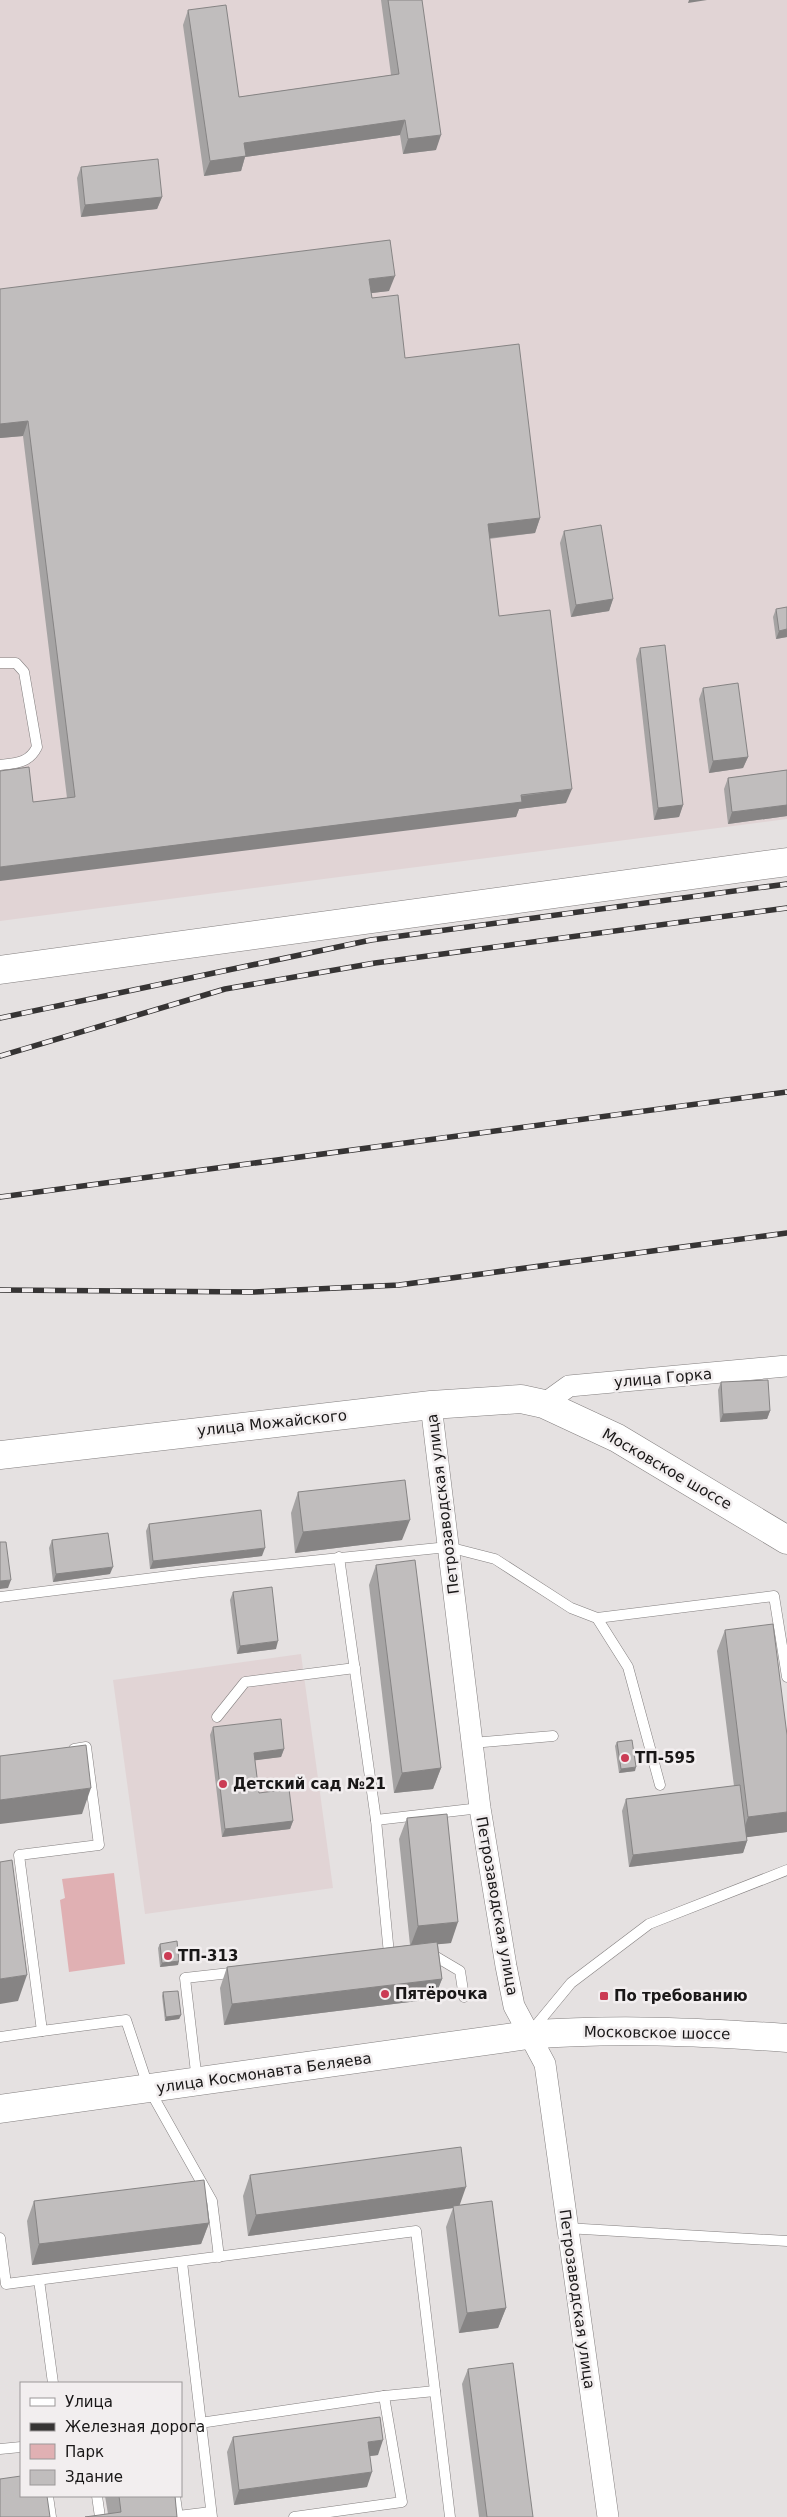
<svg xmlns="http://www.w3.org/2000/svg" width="787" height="2517" viewBox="0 0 787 2517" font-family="'DejaVu Sans',sans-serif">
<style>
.built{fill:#e1d4d5}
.green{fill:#e0b0b3}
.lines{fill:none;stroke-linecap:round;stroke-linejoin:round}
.lane-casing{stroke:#837f7f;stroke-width:11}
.street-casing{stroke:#837f7f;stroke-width:22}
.secondary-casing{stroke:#837f7f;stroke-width:29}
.lane{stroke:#fff;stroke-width:10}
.street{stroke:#fff;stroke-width:21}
.secondary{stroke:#fff;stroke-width:28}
.rail-casing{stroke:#363434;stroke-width:5.5}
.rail{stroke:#f2eeef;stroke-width:4;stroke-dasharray:11;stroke-linecap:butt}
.wall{fill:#a5a3a3}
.shaded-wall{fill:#868484}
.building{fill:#c0bdbd;stroke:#868484}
.poi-dot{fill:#cb3b54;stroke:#f2eeef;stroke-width:2}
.labels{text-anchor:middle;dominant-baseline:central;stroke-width:5;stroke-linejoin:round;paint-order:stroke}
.street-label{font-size:15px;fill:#191717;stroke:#f2eeef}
.poi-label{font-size:15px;font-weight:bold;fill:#191717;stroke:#f2eeef;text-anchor:start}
</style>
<rect width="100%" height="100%" fill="#e5e1e1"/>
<!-- built -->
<g class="built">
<polygon points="0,0 787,0 787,819 0,921"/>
<polygon points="301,1654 333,1888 145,1914 113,1680"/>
</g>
<!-- green -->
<polygon class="green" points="114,1873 125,1964 69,1972 60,1900 65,1898 62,1879"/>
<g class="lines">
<!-- lane casing -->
<g class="lane-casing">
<g id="lane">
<path d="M0,663H16L24,672L37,747C29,763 17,763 0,765"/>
<polyline points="339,1557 376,1820"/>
<polyline points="0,1597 202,1572 448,1547 495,1559 571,1608 597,1618 774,1596 787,1677"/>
<polyline points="597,1618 628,1667 660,1785"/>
<polyline points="217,1717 245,1682 355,1668"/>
<polyline points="472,1743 553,1736"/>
<polyline points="74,1749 86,1747 99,1845 19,1855 42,2031 126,2020 149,2089 212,2201 219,2257"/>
<polyline points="382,1955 389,1954 376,1820 480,1808"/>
<polyline points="428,1955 433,1955 460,1971 464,1997"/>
<polyline points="533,2029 571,1983 649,1924 787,1870"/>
<polyline points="0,2037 42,2031"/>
<polyline points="197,2081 185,1978 239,1972"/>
<polyline points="566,2228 787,2241"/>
<polyline points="0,2238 6,2284 416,2231 450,2517"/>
<polyline points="182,2262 212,2517"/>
<polyline points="39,2280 53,2383"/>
<polyline points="200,2423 384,2396 435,2391"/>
<polyline points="0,2449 21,2447"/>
<polyline points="48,2496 51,2517"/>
<polyline points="97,2496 100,2517"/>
<polyline points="175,2496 178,2517"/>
<polyline points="178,2516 211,2512"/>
<polyline points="294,2517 402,2502 384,2396"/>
</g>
</g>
<!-- street casing -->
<g class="street-casing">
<g id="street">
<polyline points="544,1404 569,1386 787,1366"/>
<polyline points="431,1405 480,1808 506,1966 514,2006 545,2064 608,2517"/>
</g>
</g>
<!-- secondary casing -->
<g class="secondary-casing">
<g id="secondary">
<polyline points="0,970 787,862"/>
<polyline points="0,1455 431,1405 521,1399 544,1404 617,1438 787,1540"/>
<path d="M0,2109L528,2035C614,2028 701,2032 787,2038"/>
</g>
</g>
<!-- lane -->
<use href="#lane" class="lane"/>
<!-- street -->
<use href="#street" class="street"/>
<!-- secondary -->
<use href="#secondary" class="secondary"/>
<!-- rail casing -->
<g class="rail-casing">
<g id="rail">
<polyline points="0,1018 371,940 787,884"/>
<polyline points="0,1056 225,989 375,963 787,908"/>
<polyline points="0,1197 787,1092"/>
<polyline points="0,1290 254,1292 399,1285 787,1233"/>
</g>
</g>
<!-- rail -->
<use href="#rail" class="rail"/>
</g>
<!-- wall -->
<g class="wall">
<polygon points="381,0 422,0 436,150 403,154 400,135 245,157 241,171 204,176 183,25 188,10 239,97 391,75"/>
<polygon points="81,167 162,197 157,209 81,217 77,178"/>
<polygon points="0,289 389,291 371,293 372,298 405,358 540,518 535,533 489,539 499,616 566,803 519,809 516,817 33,802 67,798 23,436 0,438"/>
<polygon points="564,531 613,599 609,611 571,617 560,543"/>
<polygon points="776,609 787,637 776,639 773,617"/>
<polygon points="640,648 683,805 679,817 654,820 636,659"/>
<polygon points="703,688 748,757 743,768 709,773 699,699"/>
<polygon points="787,770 787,816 728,824 724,789 728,778"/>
<polygon points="721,1382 770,1411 767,1419 720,1422 718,1390"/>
<polygon points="298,1492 402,1540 295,1553 291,1513"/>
<polygon points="149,1524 262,1556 150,1569 146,1531"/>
<polygon points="52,1540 110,1574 53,1582 49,1548"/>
<polygon points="376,1565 441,1768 433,1789 394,1793 369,1585"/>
<polygon points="233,1592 276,1649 237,1654 230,1600"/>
<polygon points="725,1630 787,1832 746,1837 747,1841 743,1853 629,1867 622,1811 626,1799 734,1786 717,1651"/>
<polygon points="213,1727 284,1749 281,1757 255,1760 259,1793 293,1821 290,1829 222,1837 210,1735"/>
<polygon points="617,1742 635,1771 619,1773 615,1746"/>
<polygon points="407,1818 451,1943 438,1944 442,1979 434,1999 224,2025 220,1988 227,1967 410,1945 399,1839"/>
<polygon points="160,1944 178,1965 160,1967 158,1948"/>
<polygon points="163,1992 181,2015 179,2019 165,2021 162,1996"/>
<polygon points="250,2175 460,2206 506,2308 498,2328 459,2333 446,2227 453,2208 248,2236 243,2196"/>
<polygon points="34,2201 209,2223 201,2244 32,2265 27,2221"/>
<polygon points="468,2369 533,2517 479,2517 462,2384"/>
<polygon points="233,2437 378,2455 370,2456 367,2487 234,2505 227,2452"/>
<polygon points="105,2496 175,2496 177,2517 108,2514"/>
</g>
<!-- shaded-wall -->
<g class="shaded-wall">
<polygon points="689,0 707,0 688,3"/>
<polygon points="405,120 400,135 245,157 241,171 204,176 210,161 244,143"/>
<polygon points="441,135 436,150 403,154 408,139"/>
<polygon points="162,197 157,209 81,217 85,205"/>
<polygon points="395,276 389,291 364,294 369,279"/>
<polygon points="28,421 23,436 0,438 0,424"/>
<polygon points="540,518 535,533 482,539 488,524"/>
<polygon points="613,599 609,611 571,617 576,605"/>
<polygon points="787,629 787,637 776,639 779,631"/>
<polygon points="748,757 743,768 709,773 713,761"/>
<polygon points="572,789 566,803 519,809 516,817 0,881 0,867"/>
<polygon points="683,805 679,817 654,820 658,808"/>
<polygon points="787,805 787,816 728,824 732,812"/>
<polygon points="770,1411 767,1419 720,1422 723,1414"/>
<polygon points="410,1520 402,1540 295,1553 303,1532"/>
<polygon points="265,1548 262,1556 150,1569 153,1561"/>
<polygon points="113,1567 110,1574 53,1582 56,1574"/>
<polygon points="11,1580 8,1588 0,1589 0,1581"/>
<polygon points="278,1641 276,1649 237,1654 240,1646"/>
<polygon points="284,1749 281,1757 251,1761 254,1753"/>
<polygon points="636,1767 635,1771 619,1773 621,1769"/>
<polygon points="441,1768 433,1789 394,1793 402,1773"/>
<polygon points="91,1788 82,1814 0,1824 0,1800"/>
<polygon points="787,1812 787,1832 741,1838 748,1817"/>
<polygon points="293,1821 290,1829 222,1837 225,1829"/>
<polygon points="747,1841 743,1853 629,1867 633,1855"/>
<polygon points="458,1922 451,1943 410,1947 418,1926"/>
<polygon points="179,1961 178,1965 160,1967 162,1963"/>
<polygon points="27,1975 18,2001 0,2004 0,1979"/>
<polygon points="442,1979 434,1999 224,2025 232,2004"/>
<polygon points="181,2015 179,2019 165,2021 166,2017"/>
<polygon points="466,2187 459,2207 453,2206 453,2208 248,2236 256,2215"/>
<polygon points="209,2223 201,2244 32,2265 39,2244"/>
<polygon points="506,2308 498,2328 459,2333 467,2313"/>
<polygon points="383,2440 378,2455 363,2457 368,2442"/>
<polygon points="372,2472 367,2487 234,2505 239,2490"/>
</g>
<!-- building -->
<g class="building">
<polygon points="388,0 422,0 441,135 408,139 405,120 244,143 246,156 210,161 188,10 226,5 239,97 399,74"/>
<polygon points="158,159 162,197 85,205 81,167"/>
<polygon points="390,240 395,276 369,279 372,298 398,295 405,358 519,344 540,518 488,524 499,616 550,610 572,789 521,795 522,802 0,867 0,771 29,767 33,802 75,797 28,421 0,424 0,289"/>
<polygon points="601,525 613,599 576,605 564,531"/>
<polygon points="787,607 787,629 779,631 776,609"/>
<polygon points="665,645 683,805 658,808 640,648"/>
<polygon points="738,683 748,757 713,761 703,688"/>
<polygon points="787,770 787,805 732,812 728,778"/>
<polygon points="768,1380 770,1411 723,1414 721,1382"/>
<polygon points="405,1480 410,1520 303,1532 298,1492"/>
<polygon points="261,1510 265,1548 153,1561 149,1524"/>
<polygon points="108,1533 113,1567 56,1574 52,1540"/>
<polygon points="0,1542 6,1542 11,1580 0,1581"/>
<polygon points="415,1560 441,1768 402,1773 376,1565"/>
<polygon points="272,1587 278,1641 240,1646 233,1592"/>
<polygon points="773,1624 787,1735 787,1812 748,1817 725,1630"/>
<polygon points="281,1719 284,1749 254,1753 259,1793 289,1789 293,1821 225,1829 213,1727"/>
<polygon points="632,1740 636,1767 621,1769 617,1742"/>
<polygon points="86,1745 91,1788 0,1800 0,1756"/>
<polygon points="740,1785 747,1841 633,1855 626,1799"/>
<polygon points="447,1814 458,1922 418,1926 407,1818"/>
<polygon points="12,1860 27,1975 0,1979 0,1862"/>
<polygon points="177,1941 179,1961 162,1963 160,1944"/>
<polygon points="437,1942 442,1979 232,2004 227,1967"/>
<polygon points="178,1991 181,2015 166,2017 163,1992"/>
<polygon points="461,2147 466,2187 256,2215 250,2175"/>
<polygon points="204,2180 209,2223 39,2244 34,2201"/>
<polygon points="492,2201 506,2308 467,2313 453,2206"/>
<polygon points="513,2363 533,2517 487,2517 468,2369"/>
<polygon points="380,2417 383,2440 368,2442 372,2472 239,2490 233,2437"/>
<polygon points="21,2476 21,2496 47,2496 50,2517 0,2517 0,2479"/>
<polygon points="119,2496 175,2496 177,2517 85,2517 121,2512"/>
</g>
<!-- markers -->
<g class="poi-dot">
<circle cx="625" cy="1758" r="5"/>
<circle cx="223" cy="1784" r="5"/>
<circle cx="168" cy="1956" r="5"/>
<circle cx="385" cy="1994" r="5"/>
<rect x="599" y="1991" width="10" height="10" rx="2.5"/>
</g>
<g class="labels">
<!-- street labels -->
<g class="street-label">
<text transform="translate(663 1378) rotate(-5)">улица Горка</text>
<text transform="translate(272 1423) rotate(-6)">улица Можайского</text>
<text transform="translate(667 1469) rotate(30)">Московское шоссе</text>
<text transform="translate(443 1504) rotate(-97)">Петрозаводская улица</text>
<text transform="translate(497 1906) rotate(80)">Петрозаводская улица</text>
<text transform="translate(657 2033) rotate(1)">Московское шоссе</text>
<text transform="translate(264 2073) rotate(-8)">улица Космонавта Беляева</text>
<text transform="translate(577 2299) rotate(82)">Петрозаводская улица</text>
</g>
<!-- poi labels -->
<g class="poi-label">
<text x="635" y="1758">ТП-595</text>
<text x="233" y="1784">Детский сад №21</text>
<text x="178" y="1956">ТП-313</text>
<text x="395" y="1994">Пятёрочка</text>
<text x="614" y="1996">По требованию</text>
</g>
</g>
<!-- legend -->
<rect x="20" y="2382" width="162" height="115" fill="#f2eeef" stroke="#9b9899"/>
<rect x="30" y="2398" width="25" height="8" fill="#ffffff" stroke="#9b9899"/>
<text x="65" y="2407" font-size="15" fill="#191717">Улица</text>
<rect x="30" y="2423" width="25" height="8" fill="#363434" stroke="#9b9899"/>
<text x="65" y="2432" font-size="15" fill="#191717">Железная дорога</text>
<rect x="30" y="2444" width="25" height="15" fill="#e0b0b3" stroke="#9b9899"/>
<text x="65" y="2457" font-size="15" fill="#191717">Парк</text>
<rect x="30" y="2470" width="25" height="15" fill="#c0bdbd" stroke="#9b9899"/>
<text x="65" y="2482" font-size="15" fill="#191717">Здание</text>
</svg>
